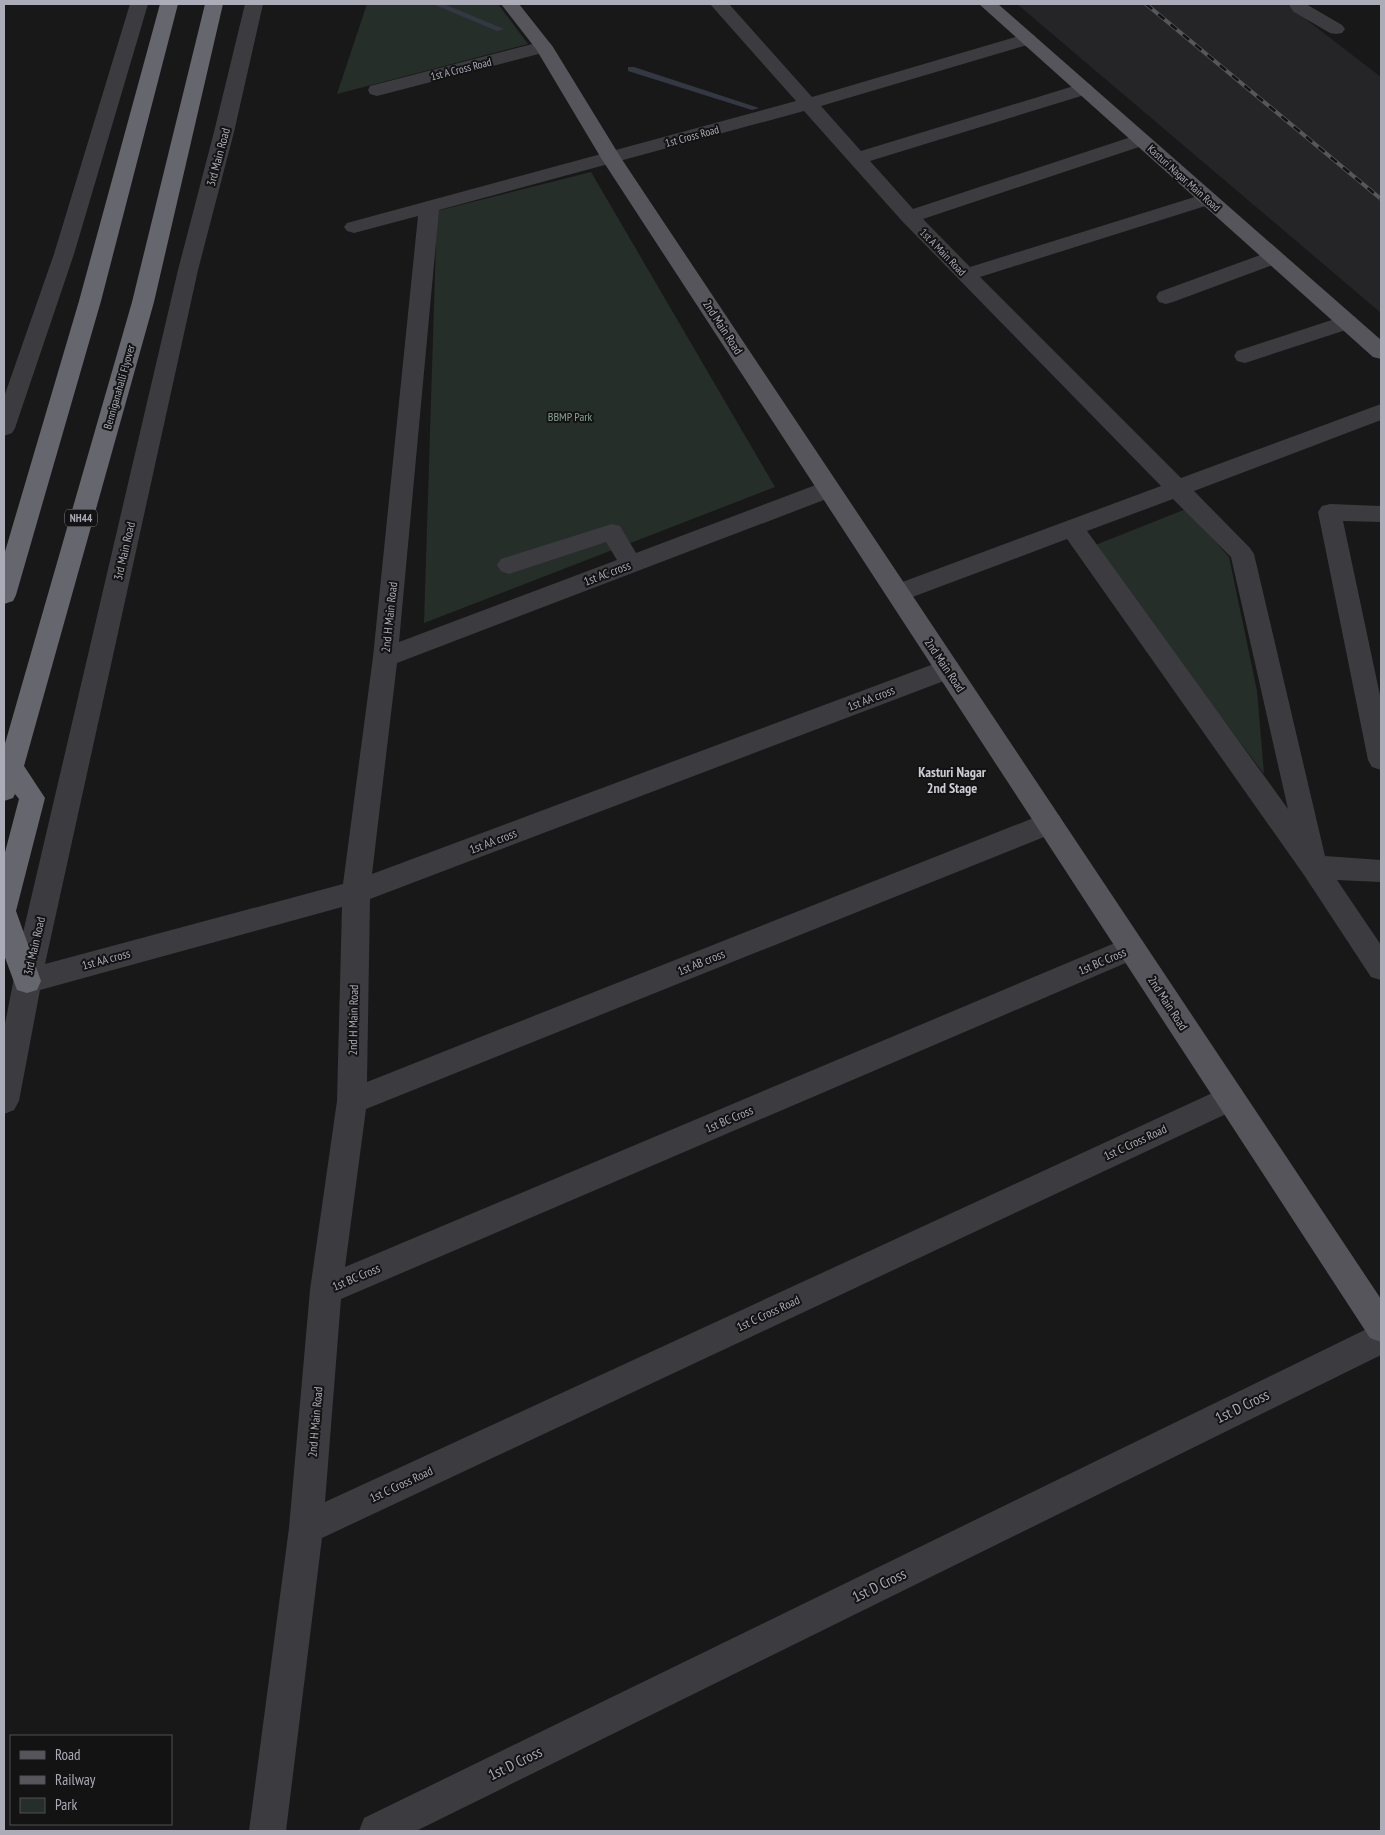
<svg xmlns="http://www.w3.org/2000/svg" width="1385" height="1835" viewBox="0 0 1385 1835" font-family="'PT Sans Narrow',sans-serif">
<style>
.built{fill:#252426}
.green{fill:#262e2a}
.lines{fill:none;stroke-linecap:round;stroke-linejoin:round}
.stream{fill:#343842;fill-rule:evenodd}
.minor{fill:#3c3b40;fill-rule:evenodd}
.major{fill:#56555c;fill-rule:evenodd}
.highway{fill:#66666e;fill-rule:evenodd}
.rail-casing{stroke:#56565d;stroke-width:4}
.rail{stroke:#131314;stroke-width:2.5;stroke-dasharray:8;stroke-linecap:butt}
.labels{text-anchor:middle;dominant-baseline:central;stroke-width:4;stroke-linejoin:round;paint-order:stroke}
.far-street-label{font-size:11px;fill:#acabb8;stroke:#131314}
.shield{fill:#131314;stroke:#7e7d87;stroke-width:1}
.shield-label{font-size:11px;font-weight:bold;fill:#acabb8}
.street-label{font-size:12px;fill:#acabb8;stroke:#131314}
.park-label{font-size:12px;fill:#85a090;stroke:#131314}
.neighbourhood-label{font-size:14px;font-weight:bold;fill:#ccccd4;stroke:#131314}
.near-street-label{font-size:15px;fill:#acabb8;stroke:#131314}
</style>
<rect width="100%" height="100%" fill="#181819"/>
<!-- built -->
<polygon class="built" points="1017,4 1286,4 1381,77 1381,313"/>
<!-- green -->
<g class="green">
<polygon points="367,4 498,4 528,44 337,94"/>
<polygon points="591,172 775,487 424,623 437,211"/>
<polygon points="1186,509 1229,557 1257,691 1264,774 1093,546"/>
</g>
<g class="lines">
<!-- stream -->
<g class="stream">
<polygon points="433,4 444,4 504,29 497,31"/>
<polygon points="628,67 634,67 759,108 752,110 628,71"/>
</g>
<!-- minor -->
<g class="minor">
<polygon points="130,4 148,4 74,254 15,428 12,433 4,436 4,397 54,254"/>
<path d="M245,4H263L234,132L198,270L45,964L343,884L373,657L418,216L354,233L347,231L344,227L347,223L796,101L710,4H729L812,97L1022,35L1028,34L1034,35L1037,39L1034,43L821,106L861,151L1077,85L1084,83L1091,85L1093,89L1091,93L870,161L913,209L1134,136L1141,134L1148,136L1151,140L1148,144L923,219L970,267L1201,195L1208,193L1215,195L1218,199L1215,203L980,277L1181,478L1381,404V420L1194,491L1250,548L1254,554L1325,856L1381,860V882L1337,880L1381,945V980L1371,977L1304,875L1067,539L907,599L898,602L889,599L886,593L889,587L1161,486L902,221L804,111L439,210L399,642L617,560L606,542L509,574L501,571L497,565L501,559L612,524L620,526L636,553L821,483L829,481L837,483L840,489L837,495L397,663L372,874L939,662L948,659L957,662L960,669L957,676L370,899L367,1082L1041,815L1050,812L1059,815L1063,823L1059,831L366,1109L345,1267L1122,940L1132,936L1142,940L1146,948L1142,956L341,1299L325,1502L1221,1089L1231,1085L1241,1089L1246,1098L1241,1107L322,1538L286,1831H249L289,1528L310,1290L337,1101L342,907L40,990L19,1101L14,1110L4,1114V1029L22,937L178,270L214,132ZM1173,499L1231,557L1288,809L1087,531Z"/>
<polygon points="1288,4 1306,4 1342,25 1345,29 1342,33 1336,34 1330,33 1294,12"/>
<polygon points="544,41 550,43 553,47 550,51 377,96 370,94 368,90 370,86"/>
<polygon points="1274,250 1281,252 1284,257 1281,262 1173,302 1166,304 1159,302 1156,297 1159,292"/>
<polygon points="1347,315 1355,317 1358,322 1355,327 1245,363 1237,361 1234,356 1237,351"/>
<polygon points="1330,504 1381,506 1381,522 1343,521 1381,700 1381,770 1372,767 1368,760 1318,512 1322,506"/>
<polygon points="1381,1322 1381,1355 416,1831 359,1831 364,1818"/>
</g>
<!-- major -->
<g class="major">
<polygon points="501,4 519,4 553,47 621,158 1381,1299 1381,1342 1370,1338 601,158 536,49"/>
<polygon points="979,4 998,4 1381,340 1381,359 1373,357"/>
</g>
<!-- highway -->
<g class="highway">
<polygon points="160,4 178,4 101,301 16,595 13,601 4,604 4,555 79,301"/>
<polygon points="205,4 223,4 154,302 24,766 45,798 16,911 41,981 37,990 27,993 17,990 4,955 4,856 19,799 15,794 13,798 4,801 4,747 132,302"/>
</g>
<!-- rail casing -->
<g class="rail-casing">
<polyline id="rail" points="1146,4 1381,199"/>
</g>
<!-- rail -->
<use href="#rail" class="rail"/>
</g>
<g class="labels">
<!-- far-street labels -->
<g class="far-street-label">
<text transform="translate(461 69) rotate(-14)">1st A Cross Road</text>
<text transform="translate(692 136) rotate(-15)">1st Cross Road</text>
<text transform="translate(1184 178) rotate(42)">Kasturi Nagar Main Road</text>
<text transform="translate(943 252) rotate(46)">1st A Main Road</text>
<text transform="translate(119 387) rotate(-74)">Benniganahalli Flyover</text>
</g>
<!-- shield labels -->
<rect class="shield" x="65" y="509.5" width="32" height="17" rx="4"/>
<g class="shield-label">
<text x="81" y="518">NH44</text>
</g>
<!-- street labels -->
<g class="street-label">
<text transform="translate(218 157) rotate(-75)">3rd Main Road</text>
<text transform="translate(723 327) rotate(57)">2nd Main Road</text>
<text transform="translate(124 551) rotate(-77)">3rd Main Road</text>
<text transform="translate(607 573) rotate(-21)">1st AC cross</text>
<text transform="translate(389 617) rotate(-84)">2nd H Main Road</text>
<text transform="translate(945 665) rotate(56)">2nd Main Road</text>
<text transform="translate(871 698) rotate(-21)">1st AA cross</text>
<text transform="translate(493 841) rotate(-21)">1st AA cross</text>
<text transform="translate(34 946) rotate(-77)">3rd Main Road</text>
<text transform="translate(106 959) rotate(-15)">1st AA cross</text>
<text transform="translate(1102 961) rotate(-23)">1st BC Cross</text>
<text transform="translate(701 962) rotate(-22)">1st AB cross</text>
<text transform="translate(1168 1003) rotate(57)">2nd Main Road</text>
<text transform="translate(353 1020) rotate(-89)">2nd H Main Road</text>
<text transform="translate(729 1119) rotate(-23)">1st BC Cross</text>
<text transform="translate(1135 1142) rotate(-25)">1st C Cross Road</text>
<text transform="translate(356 1277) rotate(-23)">1st BC Cross</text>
<text transform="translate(768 1313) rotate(-25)">1st C Cross Road</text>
<text transform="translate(315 1422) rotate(-85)">2nd H Main Road</text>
<text transform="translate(401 1484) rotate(-25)">1st C Cross Road</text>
</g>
<!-- park labels -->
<g class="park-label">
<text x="570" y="416">BBMP Park</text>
</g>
<!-- neighbourhood labels -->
<g class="neighbourhood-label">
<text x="952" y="772">Kasturi Nagar<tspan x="952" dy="16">2nd Stage</tspan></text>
</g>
<!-- near-street labels -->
<g class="near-street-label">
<text transform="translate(1242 1406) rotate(-26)">1st D Cross</text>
<text transform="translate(879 1585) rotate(-26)">1st D Cross</text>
<text transform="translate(515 1763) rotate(-26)">1st D Cross</text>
</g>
</g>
<!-- border -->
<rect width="1385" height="1835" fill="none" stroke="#acabb8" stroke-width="10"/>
<!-- legend -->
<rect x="10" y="1735" width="162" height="90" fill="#131314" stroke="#505056"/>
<rect x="20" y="1751" width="25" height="8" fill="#56555c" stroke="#505056"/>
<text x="55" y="1760" font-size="15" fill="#acabb8">Road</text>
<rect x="20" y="1776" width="25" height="8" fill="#56565d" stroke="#505056"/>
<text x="55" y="1785" font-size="15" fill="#acabb8">Railway</text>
<rect x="20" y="1798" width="25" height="15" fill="#262e2a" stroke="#505056"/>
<text x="55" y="1810" font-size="15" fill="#acabb8">Park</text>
</svg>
